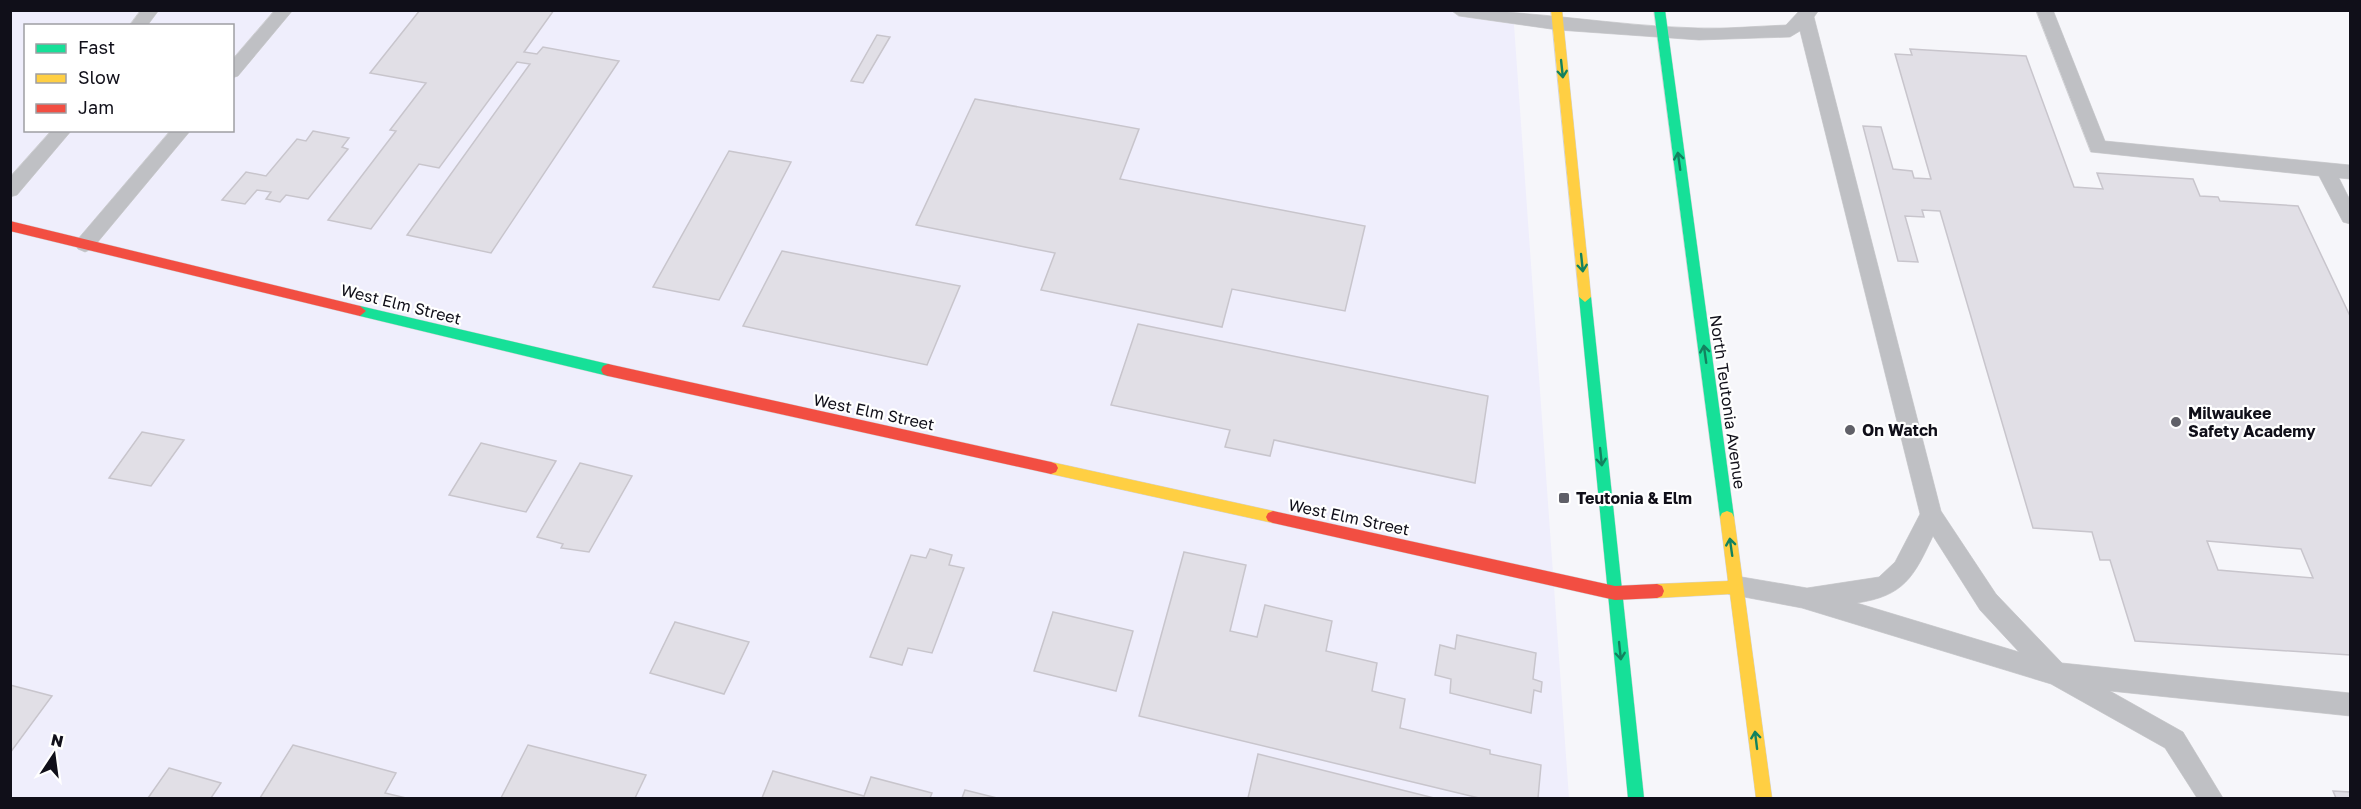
<svg xmlns="http://www.w3.org/2000/svg" width="2361" height="809" viewBox="0 0 2361 809" font-family="'Golos Text',sans-serif">
<style>
.built{fill:#efeefc;fill-rule:evenodd}
.building{fill:#e1dfe6;stroke:#c8c5cc;stroke-width:1.5;fill-rule:evenodd}
.lines{fill:none;stroke-linecap:round;stroke-linejoin:round}
.lane-casing{stroke:#d2d2d5;stroke-width:1}
.fast-casing{stroke:#d2d2d5;stroke-width:1}
.slow-casing{stroke:#d2d2d5;stroke-width:1}
.jam-casing{stroke:#d2d2d5;stroke-width:1}
.lane{fill:#bfc0c4;fill-rule:evenodd}
.fast{fill:#16e098;fill-rule:evenodd}
.slow{fill:#ffcf43;fill-rule:evenodd}
.jam{fill:#f24e42;fill-rule:evenodd}
.oneway{stroke:#13825f}
.poi-dot{fill:#606068;stroke:#fff;stroke-width:2}
.labels{text-anchor:middle;dominant-baseline:central;stroke-width:4.5;stroke-linejoin:round;paint-order:stroke}
.street-label{font-size:16px;fill:#100f19;stroke:#fff}
.poi-label{font-size:16px;font-weight:bold;fill:#100f19;stroke:#fff;text-anchor:start}
</style>
<rect width="100%" height="100%" fill="#f6f6fa"/>
<!-- built -->
<path class="built" d="M10,11H1513L1569,798H11ZM26,26H232V130H26Z"/>
<!-- building -->
<g class="building">
<polygon points="420,10 554,10 524,52 537,54 543,47 619,61 491,253 407,235 530,64 517,62 439,168 419,164 371,229 328,220 396,131 390,130 426,83 370,73"/>
<polygon points="877,35 890,37 863,83 851,81"/>
<path d="M1910,49L2026,56L2074,187L2103,189L2097,173L2193,179L2200,196L2218,197L2220,201L2298,206L2350,316V655L2135,641L2110,560H2100L2092,532L2033,528L1940,211L1922,210L1924,217L1905,216L1918,262L1898,261L1863,126L1881,127L1893,169L1912,171L1914,178L1931,179L1895,54L1912,55ZM2207,541L2301,549L2313,578L2218,570Z"/>
<polygon points="975,99 1139,129 1120,179 1365,226 1345,311 1232,289 1222,327 1041,290 1055,253 916,225"/>
<polygon points="313,131 349,138 342,147 348,149 308,199 286,195 280,202 266,199 271,192 257,190 245,204 222,200 246,172 266,176 297,139 306,141"/>
<polygon points="729,151 791,162 719,300 653,287"/>
<polygon points="782,251 960,286 927,365 743,326"/>
<polygon points="1138,324 1488,396 1475,483 1274,440 1270,456 1225,447 1230,430 1111,405"/>
<polygon points="142,432 184,440 151,486 109,478"/>
<polygon points="481,443 556,461 526,512 449,495"/>
<polygon points="580,463 632,476 589,552 561,548 563,544 537,537"/>
<polygon points="930,549 952,555 949,565 964,568 932,653 908,648 902,665 870,657 911,555 926,558"/>
<polygon points="1184,552 1246,565 1230,631 1257,637 1265,605 1332,621 1326,651 1377,663 1372,691 1405,699 1400,728 1490,750 1490,754 1541,765 1538,798 1479,798 1139,716"/>
<polygon points="1053,612 1133,631 1116,691 1034,671"/>
<polygon points="675,622 749,642 724,694 650,673"/>
<polygon points="1457,635 1536,653 1533,679 1542,682 1541,692 1534,690 1531,713 1450,693 1451,679 1435,675 1440,645 1455,649"/>
<polygon points="10,685 52,696 10,753"/>
<polygon points="293,745 396,773 385,793 406,798 260,798"/>
<polygon points="528,745 646,775 635,798 501,798"/>
<polygon points="1258,754 1434,798 1248,798"/>
<polygon points="169,768 221,783 211,798 148,798"/>
<polygon points="773,771 864,796 871,777 932,793 930,798 762,798"/>
<polygon points="965,790 997,798 962,798"/>
<polygon points="2333,791 2350,792 2350,798 2336,798"/>
</g>
<g class="lines">
<!-- lane casing -->
<g class="lane-casing">
<g id="lane">
<polygon points="141,10 159,10 147,26 129,26"/>
<polygon points="275,10 293,10 238,76 232,78 232,60"/>
<path d="M1451,10C1534,10 1615,26 1698,28C1727,29 1757,26 1786,25L1800,10H1819L1814,17L1941,511L1996,594L2062,663L2350,693V716L2110,691L2183,732L2223,798H2197L2165,748L2051,684L1802,608L1728,594L1725,587L1728,580L1736,576L1807,588L1879,577L1895,562L1920,514L1800,31L1790,37L1699,40L1558,30L1459,16ZM1933,536L1980,610L2019,652L1857,603C1904,596 1914,577 1933,536Z"/>
<polygon points="2036,10 2053,10 2105,141 2350,165 2350,179 2339,178 2350,200 2350,224 2343,222 2319,176 2091,152"/>
<polygon points="52,130 72,130 17,195 10,197 10,177"/>
<polygon points="171,130 191,130 92,249 85,252 78,249 75,244 78,239"/>
</g>
</g>
<!-- fast casing -->
<g class="fast-casing">
<g id="fast">
<polygon points="1654,10 1665,10 1734,517 1732,521 1727,523 1722,521 1720,517"/>
<polygon points="1585,292 1591,297 1644,798 1628,798 1579,297"/>
<polygon points="360,306 608,364 613,366 615,370 613,374 608,376 360,316 354,311"/>
</g>
</g>
<!-- slow casing -->
<g class="slow-casing">
<g id="slow">
<polygon points="1551,10 1562,10 1591,297 1585,302 1579,297"/>
<polygon points="1051,462 1273,511 1278,513 1280,517 1278,521 1273,523 1051,474 1046,472 1044,468 1046,464"/>
<polygon points="1727,511 1732,513 1734,517 1772,798 1756,798 1730,594 1657,598 1652,596 1650,591 1652,586 1657,584 1728,581 1720,517 1722,513"/>
</g>
</g>
<!-- jam casing -->
<g class="jam-casing">
<g id="jam">
<polygon points="10,221 360,306 366,311 360,316 10,231"/>
<polygon points="608,364 1051,462 1056,464 1058,468 1056,472 1051,474 608,376 603,374 601,370 603,366"/>
<polygon points="1273,511 1615,586 1657,584 1662,586 1664,591 1662,596 1657,598 1615,600 1273,523 1268,521 1266,517 1268,513"/>
</g>
</g>
<!-- lane -->
<use href="#lane" class="lane"/>
<!-- fast -->
<use href="#fast" class="fast"/>
<!-- slow -->
<use href="#slow" class="slow"/>
<!-- jam -->
<use href="#jam" class="jam"/>
</g>
<!-- one-way arrows -->
<defs><path id="oneway-shaft" d="M-6 0H5M1.5-3L5.5 0L1.5 3" fill="none" stroke-width="1.6" stroke-linecap="round" stroke-linejoin="round" transform="scale(1.5)"/></defs>
<g class="oneway">
<use href="#oneway-shaft" transform="translate(1562 69) rotate(84)"/>
<use href="#oneway-shaft" transform="translate(1679 161) rotate(-98)"/>
<use href="#oneway-shaft" transform="translate(1582 263) rotate(84)"/>
<use href="#oneway-shaft" transform="translate(1705 354) rotate(-98)"/>
<use href="#oneway-shaft" transform="translate(1601 457) rotate(84)"/>
<use href="#oneway-shaft" transform="translate(1731 547) rotate(-98)"/>
<use href="#oneway-shaft" transform="translate(1620 651) rotate(84)"/>
<use href="#oneway-shaft" transform="translate(1756 740) rotate(-97)"/>
</g>
<!-- markers -->
<g class="poi-dot">
<circle cx="2176" cy="422" r="6"/>
<circle cx="1850" cy="430" r="6"/>
<rect x="1558" y="492" width="12" height="12" rx="3"/>
</g>
<g class="labels">
<!-- street labels -->
<g class="street-label">
<text transform="translate(401 304) rotate(14)">West Elm Street</text>
<text transform="translate(1728 402) rotate(82)">North Teutonia Avenue</text>
<text transform="translate(874 412) rotate(12)">West Elm Street</text>
<text transform="translate(1349 517) rotate(12)">West Elm Street</text>
</g>
<!-- poi labels -->
<g class="poi-label">
<text x="2188" y="413">Milwaukee<tspan x="2188" dy="18">Safety Academy</tspan></text>
<text x="1862" y="430">On Watch</text>
<text x="1576" y="498">Teutonia &amp; Elm</text>
</g>
</g>
<!-- border -->
<rect width="2361" height="809" fill="none" stroke="#100f19" stroke-width="24"/>
<!-- legend -->
<rect x="24" y="24" width="210" height="108" fill="#ffffff" stroke="#9f9fa3" stroke-width="1.5"/>
<rect x="36" y="44" width="30" height="9" fill="#16e098" stroke="#9f9fa3" stroke-width="1.5"/>
<text x="78" y="54" font-size="18" fill="#100f19">Fast</text>
<rect x="36" y="74" width="30" height="9" fill="#ffcf43" stroke="#9f9fa3" stroke-width="1.5"/>
<text x="78" y="84" font-size="18" fill="#100f19">Slow</text>
<rect x="36" y="104" width="30" height="9" fill="#f24e42" stroke="#9f9fa3" stroke-width="1.5"/>
<text x="78" y="114" font-size="18" fill="#100f19">Jam</text>
<!-- north arrow -->
<g transform="translate(54 755) rotate(13)" stroke="#ffffff" stroke-width="4.5" paint-order="stroke">
<path d="M0-4.5L10 22L0 15L-10 22Z" fill="#100f19"/>
<text y="-9" font-size="16" font-weight="bold" text-anchor="middle" fill="#100f19">N</text>
</g>
</svg>
